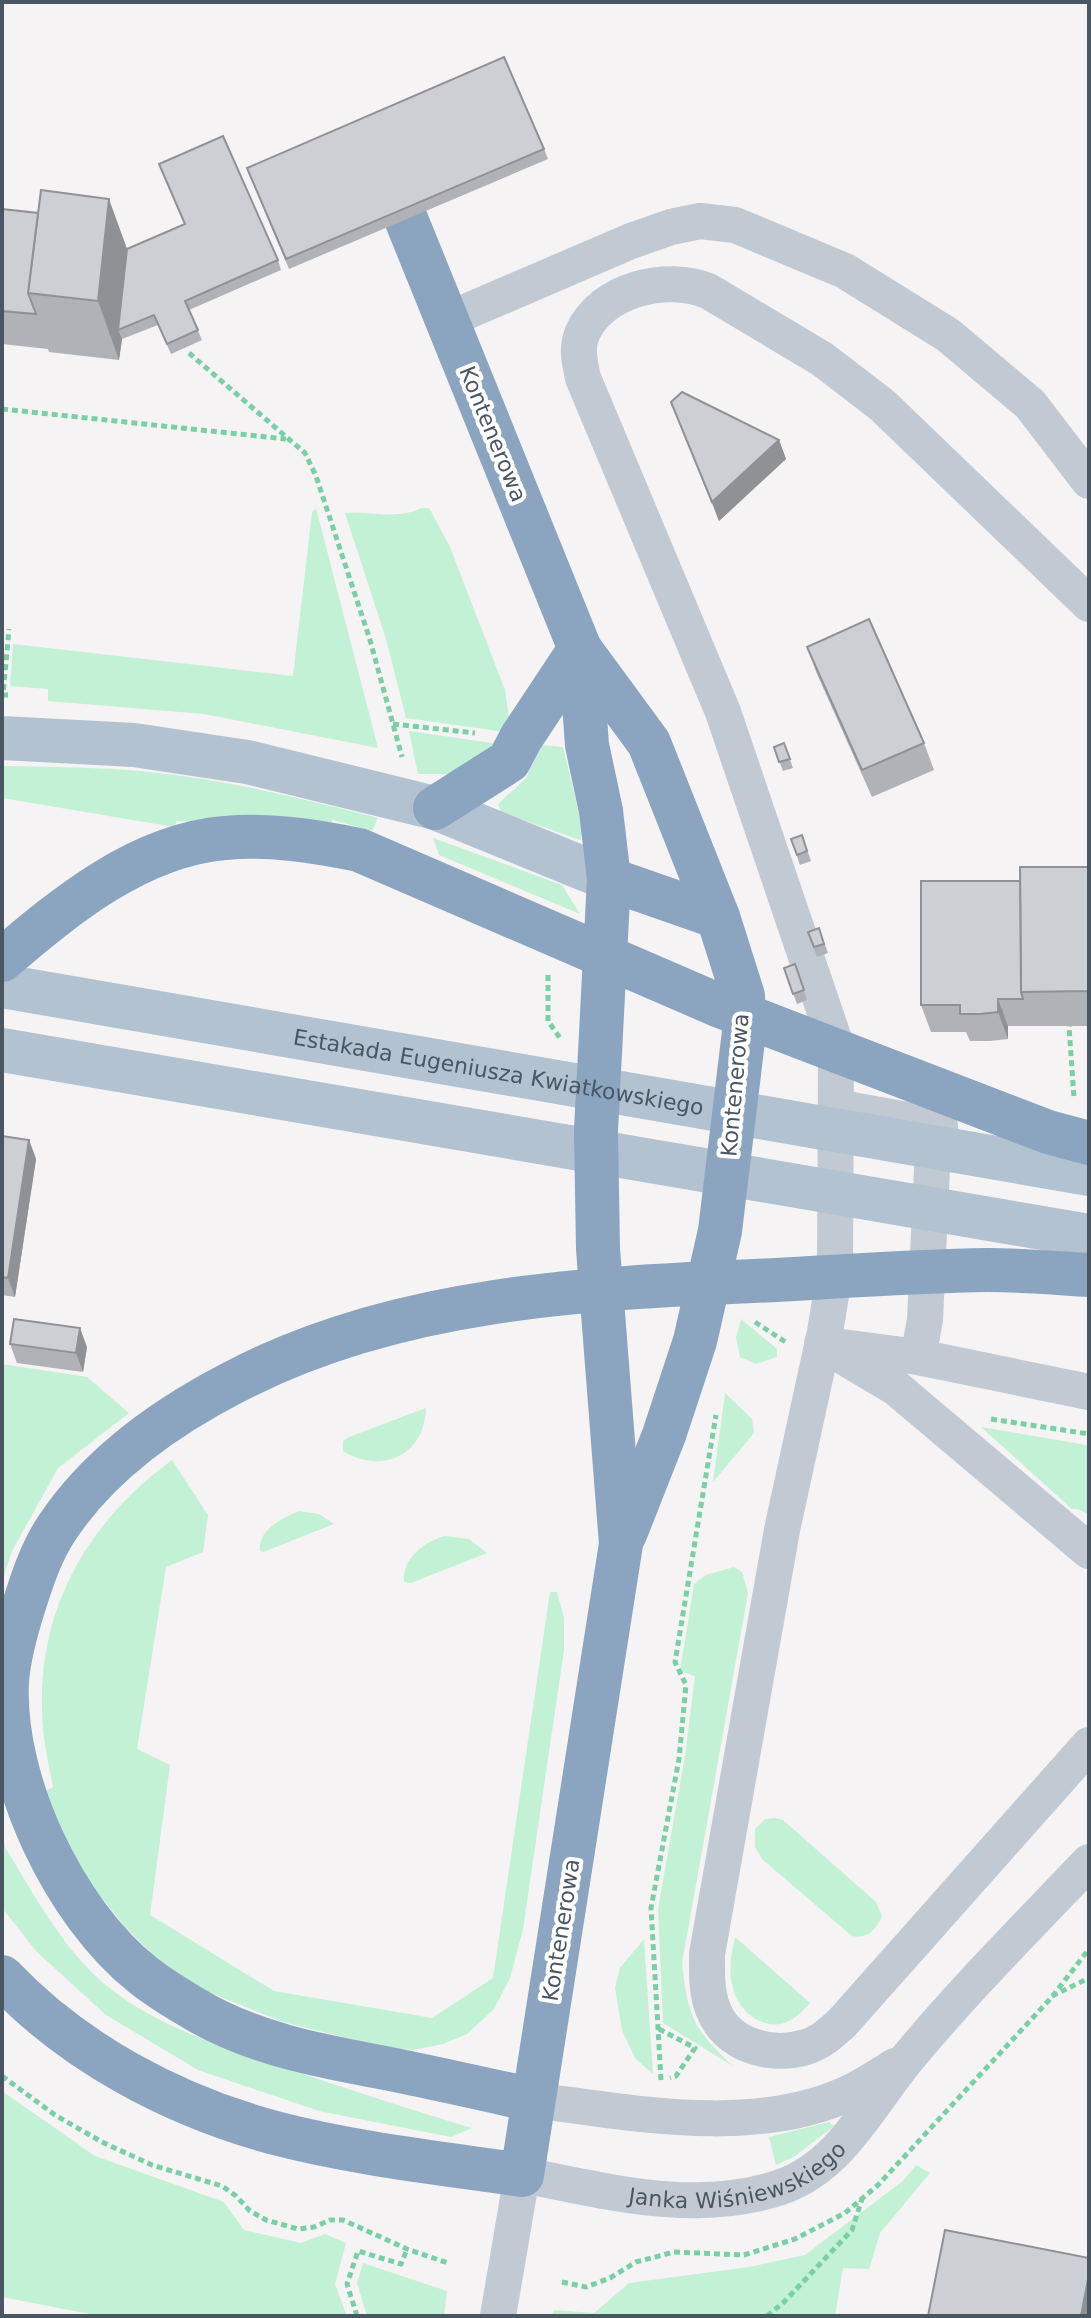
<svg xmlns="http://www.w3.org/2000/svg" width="1091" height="2318" viewBox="0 0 1091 2318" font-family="'DejaVu Sans',sans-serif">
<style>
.green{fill:#c3f1d5}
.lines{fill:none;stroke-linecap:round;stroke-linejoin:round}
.path{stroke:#7ad0a6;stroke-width:5;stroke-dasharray:6 4;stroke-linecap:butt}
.minor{stroke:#c1cad2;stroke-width:36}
.major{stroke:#b3c2d1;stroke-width:44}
.highway{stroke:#8ba5c1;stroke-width:44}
.wall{fill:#b0b2b7}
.shaded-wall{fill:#909195}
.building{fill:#cdcfd5;stroke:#909195;stroke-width:2}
.labels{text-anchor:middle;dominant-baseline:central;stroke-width:8;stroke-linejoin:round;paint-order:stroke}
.street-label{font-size:22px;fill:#4a5661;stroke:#fff}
</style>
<rect width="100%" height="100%" fill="#f5f3f3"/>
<!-- green -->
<g class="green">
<polygon points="316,508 378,748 204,714 48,701 48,689 10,686 13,644 293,676 312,512"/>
<path d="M421,508H429L450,547L505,690L509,718L505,732L406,718L386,639L345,513C371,511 398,520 421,508Z"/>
<polygon points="409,731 499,744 459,774 418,774"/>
<polygon points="542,745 563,747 583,830 580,840 501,812 498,804 526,778"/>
<path d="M2,766C51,767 101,767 149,772C227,780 302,798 378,818L372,831L333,820L327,830L177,821L174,827L2,798Z"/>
<polygon points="433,838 562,885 580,914 439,855"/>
<polygon points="741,1319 777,1349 777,1357 756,1364 740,1357 736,1337"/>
<polygon points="2,1364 87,1377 129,1413 58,1468 12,1551 2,1581"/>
<polygon points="725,1393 752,1419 754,1433 713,1482"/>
<path d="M426,1408C425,1455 382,1475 343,1451V1441L349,1437Z"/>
<polygon points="981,1427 1086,1445 1089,1448 1089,1515 1078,1509 1072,1509"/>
<path d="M172,1460L208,1515L203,1552L166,1567L137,1749L170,1765L150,1915L274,1991L432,2018L493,1978L550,1592H557L564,1618V1650L523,1929L510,1978L494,2009L467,2034L443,2044L412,2050L387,2048L283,2022L211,1993L169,1970L126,1928L93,1887L64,1844L44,1791L53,1787C48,1761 42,1735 42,1709C39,1605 90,1520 172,1460Z"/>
<path d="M299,1511L319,1514L334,1524L263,1552L260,1551C257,1530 283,1518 299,1511Z"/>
<path d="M445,1536L469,1539L487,1553L411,1583L404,1582C401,1559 425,1541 445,1536Z"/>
<path d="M734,1567L742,1572L748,1593L682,1963C688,2016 693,2029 733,2066L663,2023L658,1909L685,1756L695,1676L680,1671L694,1584L706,1575Z"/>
<path d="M775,1818L783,1820L876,1902L882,1916C876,1930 868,1939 852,1936L763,1860L755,1847V1829L765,1819Z"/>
<path d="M2,1836L6,1849C36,1897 63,1950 107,1986C158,2028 230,2049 291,2070C351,2090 411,2110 472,2128L451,2137L319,2111L198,2070L106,2015L37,1952L2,1908Z"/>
<path d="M735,1937L810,2003C803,2011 795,2019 785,2023C761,2030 738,2010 733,1988C728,1970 731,1955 735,1937Z"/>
<polygon points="644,1939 653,2074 635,2058 622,2030 615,1988 620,1968"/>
<polygon points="2,2091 95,2156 224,2202 244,2230 301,2243 325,2234 346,2243 335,2284 347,2316 100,2316 2,2297"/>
<polygon points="829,2122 834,2126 795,2156 776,2165 769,2137"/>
<polygon points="916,2165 930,2173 880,2233 869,2269 843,2268 835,2316 552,2316 554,2310 594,2313 629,2283 749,2267 805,2255 904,2180"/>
<polygon points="363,2263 447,2291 444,2316 367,2316 357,2283"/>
</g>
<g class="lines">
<!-- path -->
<g class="path">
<polyline points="189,353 305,453 316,476 370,640 402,757"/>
<polyline points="2,409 286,439"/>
<polyline points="8,695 3,695 9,629"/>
<polyline points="393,724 475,733"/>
<polyline points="548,975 548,1021 560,1038"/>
<polyline points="1072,1021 1069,1026 1074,1098"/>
<polyline points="755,1322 787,1343"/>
<polyline points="991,1419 1089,1434"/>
<polyline points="1052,1996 1089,1978"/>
<polyline points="659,2029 695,2048 676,2076 670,2078"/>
<polyline points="2,2076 55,2115 102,2142 152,2165 222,2186 236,2196 250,2211 266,2220 298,2229 314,2227 330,2220 343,2220 407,2249 448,2263"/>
<polyline points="661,2080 651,1908 679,1759 686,1685 675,1662 716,1415"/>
<polyline points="562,2282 586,2287 610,2278 636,2262 674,2252 744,2255 795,2239 845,2213 878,2185 1052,1997 1089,1949"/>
<polyline points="357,2316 347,2284 358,2251 401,2264 407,2249"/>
<polyline points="767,2316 784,2302 852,2230 862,2199"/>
</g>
<!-- minor -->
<g class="minor">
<polyline points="447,320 631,241 671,227 700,221 735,225 845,271 948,335 1030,404 1089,481"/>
<path d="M1089,604L882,405L822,359L708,291C667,274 601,289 582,334C576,349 580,363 583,378L723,712L836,1045L835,1271L825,1332L782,1530L707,1954C707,1972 706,1991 713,2009C726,2045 771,2058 806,2047C820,2043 831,2033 842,2023L1089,1745"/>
<polyline points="836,1107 934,1125"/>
<polyline points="822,1344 896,1388 1089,1551"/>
<polyline points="835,1346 918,1357 1089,1392"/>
<polyline points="918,1357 925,1320 934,1125 940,1126"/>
<path d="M533,2100C633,2113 758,2138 853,2091C867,2084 881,2075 895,2066"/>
<path id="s1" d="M498,2316L522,2175C607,2191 696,2216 781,2187C841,2166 869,2105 907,2059C964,1990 1028,1926 1089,1862"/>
</g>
<!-- major -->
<g class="major">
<polyline points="2,738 134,745 247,762 435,808 609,879"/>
<path id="s2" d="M2,986L1089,1174"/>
<polyline points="2,1050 1089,1236"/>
</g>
<!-- highway -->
<g class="highway">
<polyline points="406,219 580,649 649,743 718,917 743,996 744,1032 720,1231 695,1341 664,1435 625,1534"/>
<polyline points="435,808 509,761 521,738 580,649"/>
<polyline points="609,879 718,917"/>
<path d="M2,960C65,906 139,845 225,838C270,834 315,841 359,850L720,1006L1048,1132L1089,1143"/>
<path d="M2,1977C74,2053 174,2106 275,2133C356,2154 440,2163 522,2175L621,1544L598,1249L596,1130L609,879L601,811L587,745L580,649"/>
<path d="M533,2100C484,2089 435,2078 385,2068C320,2056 250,2043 193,2008C176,1998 158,1987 143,1975C64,1912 2,1781 7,1681C9,1654 17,1627 25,1602C33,1577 42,1550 57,1528C100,1463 166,1417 234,1382C399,1295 594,1288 776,1280C847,1276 917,1271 988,1270C1022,1270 1056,1273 1089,1275"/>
</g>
</g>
<!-- wall -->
<g class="wall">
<polygon points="544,149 548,159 289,269 250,177"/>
<polygon points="2,209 127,249 278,260 281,270 189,310 202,340 171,354 158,325 122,339 119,360 49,352 48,349 2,344"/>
<polygon points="671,402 779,440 786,459 719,521"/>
<polygon points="807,647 924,743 934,770 872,797 817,674"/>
<polygon points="784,743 793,768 783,771 774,747"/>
<polygon points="802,835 811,861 800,865 791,839"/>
<polygon points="1089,867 1089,1026 1008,1026 1008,1039 990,1041 970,1041 966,1032 931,1032 921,1005 1020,881"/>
<polygon points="819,928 828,953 817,957 808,932"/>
<polygon points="795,964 807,1000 797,1004 784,968"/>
<polygon points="2,1136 29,1140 36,1159 15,1297 2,1295"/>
<polygon points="10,1344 87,1347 83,1372 17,1363"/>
</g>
<!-- shaded-wall -->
<g class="shaded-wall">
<polygon points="109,199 130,257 118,330 122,339 119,360 98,301"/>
<polygon points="779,440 786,459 719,521 712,502"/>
<polygon points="998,999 1008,1026 1008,1039 998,1012"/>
<polygon points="29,1140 36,1159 15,1297 8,1278"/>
<polygon points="80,1328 87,1347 83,1372 76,1353"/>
<polygon points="1089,2274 1089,2316 1081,2316"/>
</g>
<!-- building -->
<g class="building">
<polygon points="504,57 544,149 286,259 247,168"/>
<polygon points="223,136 278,260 185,301 198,330 167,344 154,315 118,330 127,249 185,224 159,164"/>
<polygon points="41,190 109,199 98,301 28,293"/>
<polygon points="2,209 38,213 28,293 36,314 2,311"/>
<polygon points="682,392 779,440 712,502 671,402"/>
<polygon points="869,619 924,743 862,770 807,647"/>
<polygon points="784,743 790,759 779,762 774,747"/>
<polygon points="802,835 807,851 797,855 791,839"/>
<polygon points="1020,867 1089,867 1089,991 1021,992"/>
<polygon points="921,881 1020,881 1021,992 1023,999 998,999 998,1012 980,1014 960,1014 960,1005 921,1005"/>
<polygon points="819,928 824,944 814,947 808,932"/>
<polygon points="795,964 804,990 793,994 784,968"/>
<polygon points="2,1136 29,1140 8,1278 2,1277"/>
<polygon points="14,1319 80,1328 76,1353 10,1344"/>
<polygon points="945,2230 1089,2258 1089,2274 1081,2316 928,2316"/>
</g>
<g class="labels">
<!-- street labels -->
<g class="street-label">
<text transform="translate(493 434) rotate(68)">Kontenerowa</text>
<text stroke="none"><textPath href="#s2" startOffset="504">Estakada Eugeniusza Kwiatkowskiego</textPath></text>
<text transform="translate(735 1085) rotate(-85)">Kontenerowa</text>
<text transform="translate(561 1930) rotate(-81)">Kontenerowa</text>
<text stroke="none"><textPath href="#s1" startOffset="366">Janka Wiśniewskiego</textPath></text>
</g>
</g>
<!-- border -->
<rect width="1091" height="2318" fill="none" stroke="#4a5661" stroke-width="8"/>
</svg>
